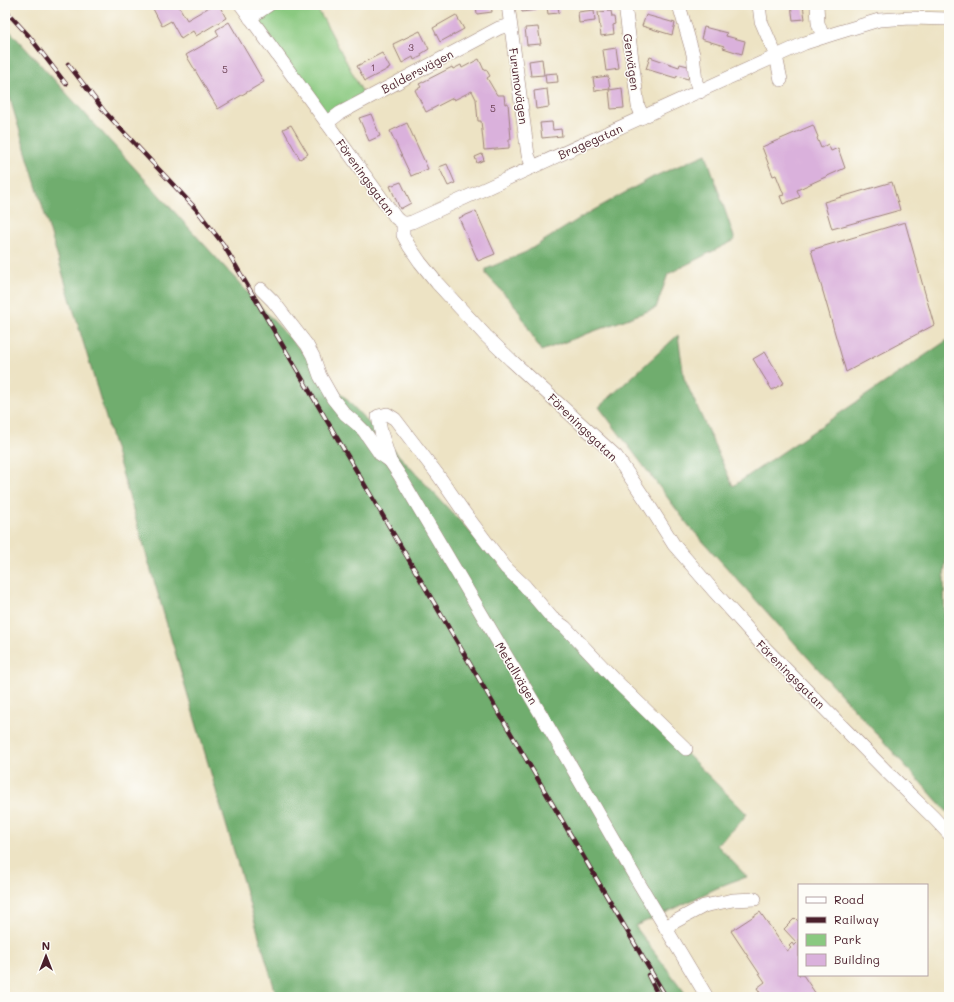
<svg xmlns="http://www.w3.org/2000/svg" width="954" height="1002" viewBox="0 0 954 1002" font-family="Mali,sans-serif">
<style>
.green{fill:#8ac980;stroke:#6a7456}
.forest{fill:#6fad6e;stroke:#5c664c}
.building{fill:#dab1dc}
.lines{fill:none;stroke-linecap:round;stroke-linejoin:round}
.minor-casing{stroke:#9c8178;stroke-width:14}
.minor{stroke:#fff;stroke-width:13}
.rail-casing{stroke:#4a1f2b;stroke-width:4.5}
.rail{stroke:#fdfcf7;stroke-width:3;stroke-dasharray:9;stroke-linecap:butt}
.labels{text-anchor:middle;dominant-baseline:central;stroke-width:3;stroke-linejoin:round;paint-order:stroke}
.number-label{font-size:10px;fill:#6e4457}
.street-label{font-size:12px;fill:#4a1f2b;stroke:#fdfcf7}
</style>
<rect width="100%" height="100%" fill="#fdfcf7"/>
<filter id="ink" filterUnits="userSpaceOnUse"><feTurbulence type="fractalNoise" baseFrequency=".025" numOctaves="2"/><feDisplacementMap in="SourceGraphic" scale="8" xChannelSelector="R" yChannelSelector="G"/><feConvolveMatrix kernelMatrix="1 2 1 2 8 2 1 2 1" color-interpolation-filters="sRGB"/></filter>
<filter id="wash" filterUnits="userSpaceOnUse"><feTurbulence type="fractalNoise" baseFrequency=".012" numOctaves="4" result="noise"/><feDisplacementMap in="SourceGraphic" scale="16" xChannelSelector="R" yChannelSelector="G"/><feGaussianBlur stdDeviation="0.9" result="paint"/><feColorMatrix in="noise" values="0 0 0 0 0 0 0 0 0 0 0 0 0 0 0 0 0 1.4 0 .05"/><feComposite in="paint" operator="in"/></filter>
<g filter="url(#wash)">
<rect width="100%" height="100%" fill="#ede3c4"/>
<!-- green -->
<polygon class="green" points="270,5 315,5 329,29 365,97 328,122 249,19"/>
<!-- forest -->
<g class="forest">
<path d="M8,29L272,319L537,604L747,814L737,826L717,845L747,877C723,883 706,894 684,904C668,912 651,919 635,926L688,997H277L103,408L5,82V30Z"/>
<polygon points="706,154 735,240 668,274 656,308 541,351 517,308 500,289 486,274 486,269 526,252 585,215 653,177"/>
<polygon points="678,335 684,378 733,486 949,339 949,530 944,576 945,642 949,660 949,814 689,526 599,407"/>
</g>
<g id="blocks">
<!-- building -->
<g class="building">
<polygon points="151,5 178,5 187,20 213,5 219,5 226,18 196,36 193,31 181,39 171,21 162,26"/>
<polygon points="476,5 491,5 492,12 477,14"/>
<polygon points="521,5 536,5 536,10 522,12"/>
<polygon points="558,5 559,13 548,14 547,6"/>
<polygon points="791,5 803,5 805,19 793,20"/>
<polygon points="594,10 595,21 579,23 578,12"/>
<polygon points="611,11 612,17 615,17 616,24 613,25 614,34 601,36 598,12"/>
<polygon points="456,15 464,29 440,42 433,28"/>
<polygon points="646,15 675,23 672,35 642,26"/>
<polygon points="229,22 264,82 218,109 186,55 219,36 216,30"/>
<polygon points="538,27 541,44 527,45 525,28"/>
<polygon points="704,27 727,33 726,36 745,41 742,54 723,48 724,46 701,39"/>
<polygon points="420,31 429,49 421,54 422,56 414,60 413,57 402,63 393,44"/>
<polygon points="616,48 619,69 606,71 603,50"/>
<polygon points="382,53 390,68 365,81 357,66"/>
<polygon points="650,57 679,67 680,64 692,67 688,79 677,76 676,78 646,69"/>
<polygon points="479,59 484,70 486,69 490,76 487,78 497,95 504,95 505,104 508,103 511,139 509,139 509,148 484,150 481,121 478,121 476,99 472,91 454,100 453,98 426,112 415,90 421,87 419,84 452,67 453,69 461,65 462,68"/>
<polygon points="542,59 544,75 531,76 529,61"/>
<polygon points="557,73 558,82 546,83 545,74"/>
<polygon points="608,76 610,89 595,91 593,78"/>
<polygon points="622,88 624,108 611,109 609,90"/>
<polygon points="547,89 549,107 536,109 534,91"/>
<polygon points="371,114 380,136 369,141 359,118"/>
<polygon points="552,122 553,130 561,129 562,136 542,138 540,123"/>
<polygon points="407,123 428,169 411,176 390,131"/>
<polygon points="291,125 308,154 300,159 283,129"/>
<polygon points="813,125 818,137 817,138 821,148 828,144 831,151 838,148 845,168 797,190 800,197 783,204 780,196 784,195 776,175 773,176 762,147"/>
<polygon points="482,154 484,160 477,163 475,157"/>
<polygon points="447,164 455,183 448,186 439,167"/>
<polygon points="401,182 411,203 400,209 390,186"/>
<polygon points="892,182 900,210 832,229 824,202"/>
<polygon points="476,211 495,254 478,261 459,218"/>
<polygon points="905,222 934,325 846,372 811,250"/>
<polygon points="765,352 784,383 772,390 753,359"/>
<polygon points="760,912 787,951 791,948 789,946 792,943 794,946 797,943 784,929 795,918 799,922 799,975 803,975 818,997 763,997 757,988 765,982 731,931"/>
</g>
</g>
</g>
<g filter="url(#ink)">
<use href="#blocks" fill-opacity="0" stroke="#9c8178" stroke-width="1"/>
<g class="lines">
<!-- minor casing -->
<g class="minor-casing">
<g id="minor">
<path d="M241,5L396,218C401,223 405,224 412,222L805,43L833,34L879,20L911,18L949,19"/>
<polyline points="508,5 528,155 533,167"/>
<polyline points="625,5 638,106 643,117"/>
<polyline points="679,5 693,54 696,82 700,92"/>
<polyline points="759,5 761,21 776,56 781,80"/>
<polyline points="817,5 818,23 823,37"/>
<polyline points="250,18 269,5"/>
<polyline points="327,123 340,113 499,28 510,25"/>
<polyline points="403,223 403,235 409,246 420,262 437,283 486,336 511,360 616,456 647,502 674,545 713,590 764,647 885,770 934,818 949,834"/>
<polyline points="261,289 273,301 307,345 313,356 320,376 333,399 345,414 358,425 364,431 380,454 390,461"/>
<polyline points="686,749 616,681 565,627 552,618 524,585 506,568 466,515 438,475 395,419 387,414 378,416 381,432 390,461 400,476 552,733 634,875 707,997"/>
<polyline points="665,927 704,906 733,900 755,899"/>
</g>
</g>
<!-- minor -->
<use href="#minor" class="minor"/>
<!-- rail casing -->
<g class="rail-casing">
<g id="rail">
<polyline points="5,10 29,36 66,84"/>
<polyline points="68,64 105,112 196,209 223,244 666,997"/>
<polyline points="648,975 659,997"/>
</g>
</g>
<!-- rail -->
<use href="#rail" class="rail"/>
</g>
</g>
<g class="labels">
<!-- number labels -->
<g class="number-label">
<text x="411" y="47">3</text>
<text x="373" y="67">1</text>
<text x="225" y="69">5</text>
<text x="493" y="108">5</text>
</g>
<!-- street labels -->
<g class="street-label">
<text transform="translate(632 62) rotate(82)">Genvägen</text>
<text transform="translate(417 71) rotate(-28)">Baldersvägen</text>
<text transform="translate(519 86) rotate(82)">Furumovägen</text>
<text transform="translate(590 141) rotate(-24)">Bragegatan</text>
<text transform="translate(366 177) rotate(54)">Föreningsgatan</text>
<text transform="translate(583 427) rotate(44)">Föreningsgatan</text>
<text transform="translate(517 673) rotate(59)">Metallvägen</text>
<text transform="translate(791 674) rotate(45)">Föreningsgatan</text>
</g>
</g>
<!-- margin -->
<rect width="954" height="1002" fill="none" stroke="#fdfcf7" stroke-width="20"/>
<!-- legend -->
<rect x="798" y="884" width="130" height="92" fill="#fdfcf7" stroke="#b5a4a5"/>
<rect x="806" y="897" width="20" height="6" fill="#ffffff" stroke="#b5a4a5"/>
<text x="834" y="904" font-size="12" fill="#4a1f2b">Road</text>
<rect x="806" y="917" width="20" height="6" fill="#4a1f2b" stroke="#b5a4a5"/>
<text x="834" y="924" font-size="12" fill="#4a1f2b">Railway</text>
<rect x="806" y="934" width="20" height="12" fill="#8ac980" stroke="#b5a4a5"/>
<text x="834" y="944" font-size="12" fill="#4a1f2b">Park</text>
<rect x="806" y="954" width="20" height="12" fill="#dab1dc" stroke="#b5a4a5"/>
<text x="834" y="964" font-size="12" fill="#4a1f2b">Building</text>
<!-- north arrow -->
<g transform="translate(46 956)" stroke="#fdfcf7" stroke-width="3" paint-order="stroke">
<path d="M0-3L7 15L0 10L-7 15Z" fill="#4a1f2b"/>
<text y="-6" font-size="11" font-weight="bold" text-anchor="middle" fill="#4a1f2b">N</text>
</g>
</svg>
